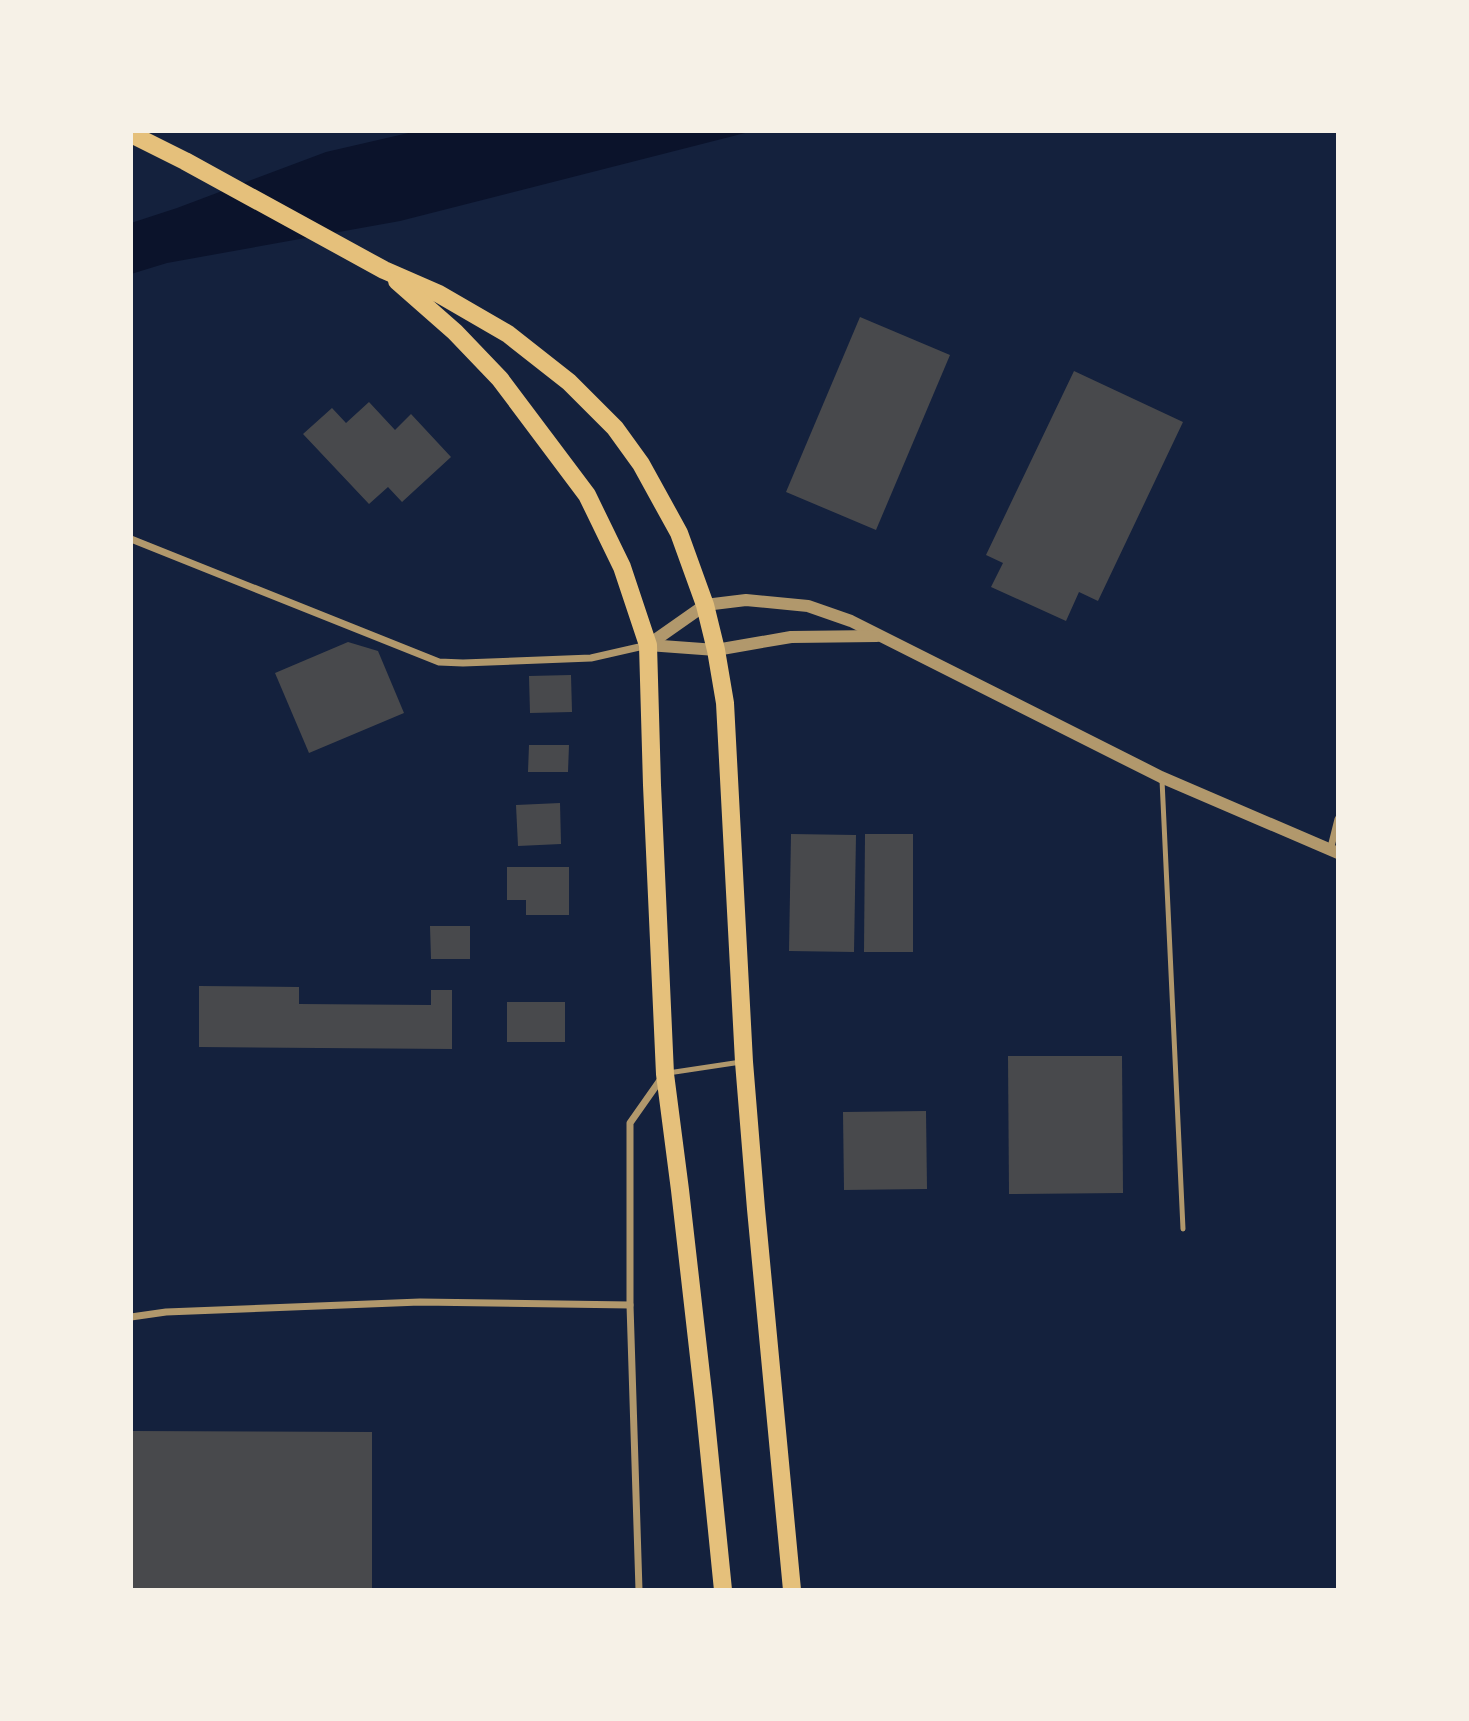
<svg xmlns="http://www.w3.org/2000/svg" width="1469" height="1721" viewBox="0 0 1469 1721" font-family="Lato,sans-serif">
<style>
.water{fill:#0b132b}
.building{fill:#48494c}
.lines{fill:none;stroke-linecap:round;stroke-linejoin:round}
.service{stroke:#b1986c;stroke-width:5}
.minor{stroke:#b1986c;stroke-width:7}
.tertiary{stroke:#b1986c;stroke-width:12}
.primary{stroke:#e5c07b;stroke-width:18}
</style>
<rect width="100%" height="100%" fill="#14213d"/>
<!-- water -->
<polygon class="water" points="417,131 753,131 400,221 167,263 131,274 131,223 177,208 326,152"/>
<!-- building -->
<g class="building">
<polygon points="860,317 950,355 876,530 786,492"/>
<polygon points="1074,371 1183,422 1098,601 1079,592 1066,621 991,587 1003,563 986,555"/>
<polygon points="369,402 395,430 411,414 451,457 402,502 388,487 369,504 303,434 332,408 346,423"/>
<polygon points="348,642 378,651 404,713 309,753 275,673"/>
<polygon points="571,675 572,712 530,713 529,676"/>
<polygon points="529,745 569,745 568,772 528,772"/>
<polygon points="560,803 561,844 518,846 516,805"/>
<polygon points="791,834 856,835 854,952 789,951"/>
<polygon points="865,834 913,834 913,952 864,952"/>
<polygon points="507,867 569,867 569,915 526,915 526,900 507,900"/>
<polygon points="430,926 470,926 470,959 431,959"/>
<polygon points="199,986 299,987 299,1004 431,1005 431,990 452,990 452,1049 199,1047"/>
<rect x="507" y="1002" width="58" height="40"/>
<polygon points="1008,1056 1122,1056 1123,1193 1009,1194"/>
<polygon points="926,1111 927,1189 844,1190 843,1112"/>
<polygon points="131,1431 372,1432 372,1590 131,1590"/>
</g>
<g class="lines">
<!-- service -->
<g class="service">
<polyline points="1162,780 1183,1229"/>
<polyline points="668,1073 741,1062"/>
</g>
<!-- minor -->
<g class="minor">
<polyline points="131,539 439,662 463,663 591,658 648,645"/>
<polyline points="1330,851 1338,819"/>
<polyline points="131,1317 166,1312 420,1302 630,1305"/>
<polyline points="639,1590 630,1305 630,1123 663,1076"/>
</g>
<!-- tertiary -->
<g class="tertiary">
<polyline points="648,645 705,605 746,600 808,606 851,621 1161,777 1338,853"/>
<polyline points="648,645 716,650 791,637 877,636"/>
</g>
<!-- primary -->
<g class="primary">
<polyline points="131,134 185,161 384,270 439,294 508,334 569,382 615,428 641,464 679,533 705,605 716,650 725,703 744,1062 756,1209 792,1590"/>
<polyline points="397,281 455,332 500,379 587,495 622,567 648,645 652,785 665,1074 680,1190 704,1401 723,1590"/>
</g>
</g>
<!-- border -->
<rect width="1469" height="1721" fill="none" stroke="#f6f1e7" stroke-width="266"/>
</svg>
